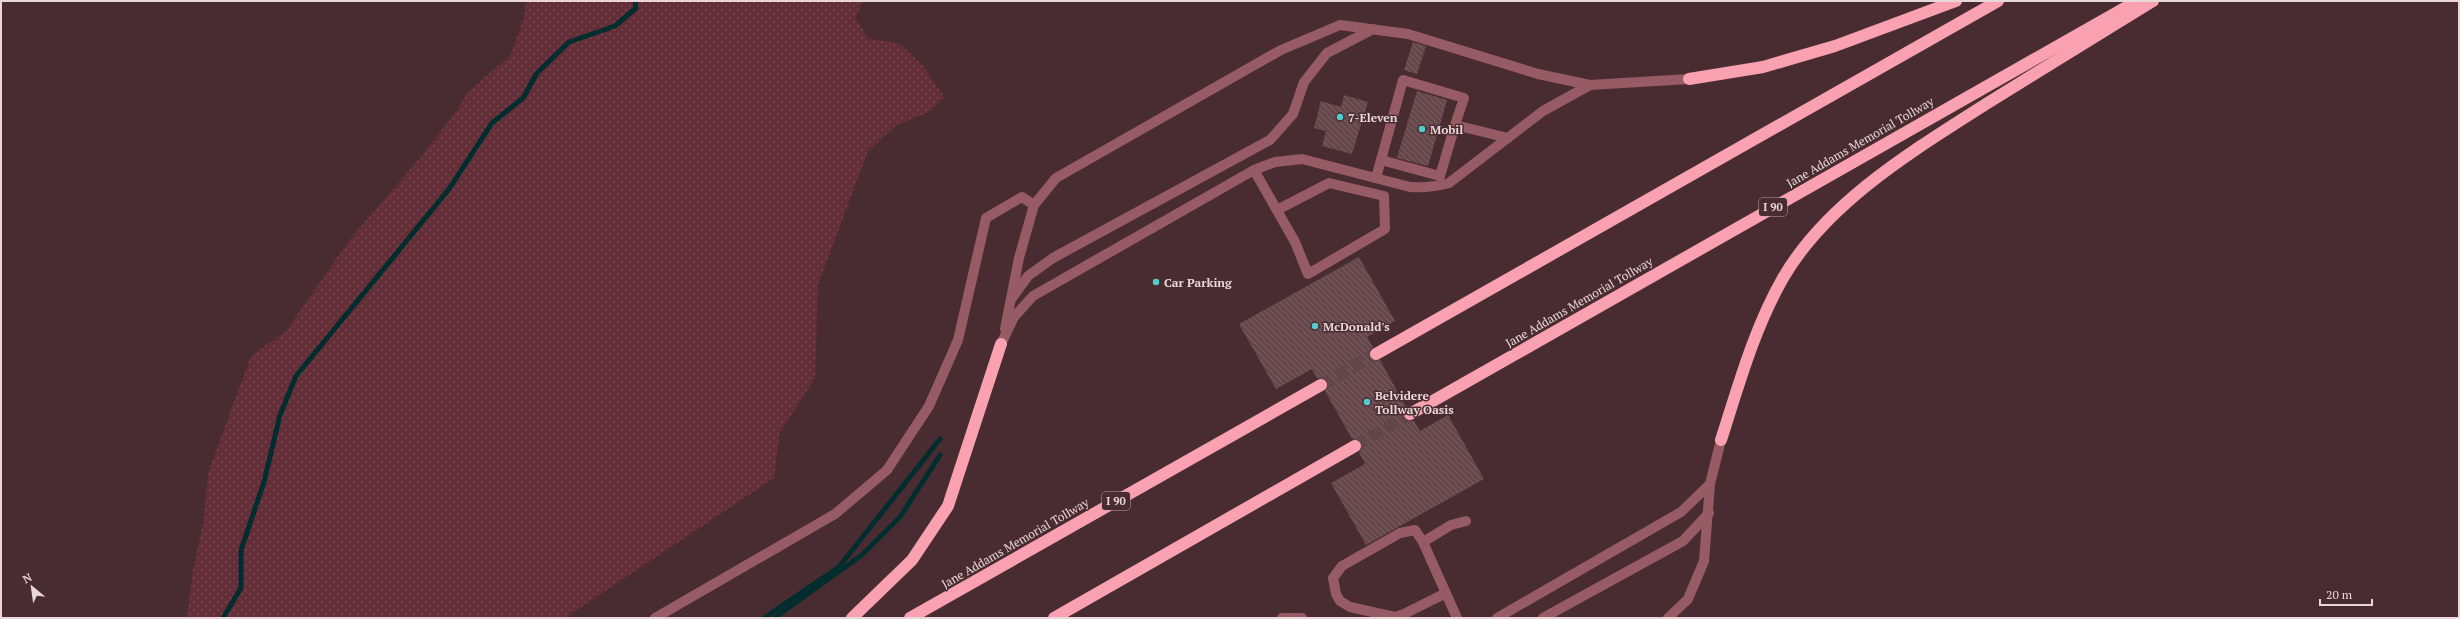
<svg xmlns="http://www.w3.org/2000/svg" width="2460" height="619" viewBox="0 0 2460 619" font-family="'PT Serif',serif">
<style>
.grass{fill:url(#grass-dots)}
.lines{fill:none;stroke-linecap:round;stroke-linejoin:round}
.stream{stroke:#002d2e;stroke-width:5}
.building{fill:url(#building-back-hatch)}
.highway-tunnel{stroke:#61464a;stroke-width:12;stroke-dasharray:12 6;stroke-linecap:butt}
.minor{stroke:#975b66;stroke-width:10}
.highway{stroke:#f9a1b0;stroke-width:12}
.poi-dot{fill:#52cdcd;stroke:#492c31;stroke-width:1.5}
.labels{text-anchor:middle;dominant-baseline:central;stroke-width:3;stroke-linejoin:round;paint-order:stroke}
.shield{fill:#492c31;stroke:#baa4a7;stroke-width:1}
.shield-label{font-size:11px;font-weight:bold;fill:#ead7d9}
.poi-label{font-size:12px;font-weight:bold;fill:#ead7d9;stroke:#492c31;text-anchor:start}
.street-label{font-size:12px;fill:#ead7d9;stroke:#492c31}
</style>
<defs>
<pattern id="grass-dots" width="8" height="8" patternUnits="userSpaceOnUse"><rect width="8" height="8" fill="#632e38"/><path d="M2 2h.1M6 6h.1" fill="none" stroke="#7a4c54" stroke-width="1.8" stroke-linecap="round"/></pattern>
<pattern id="building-back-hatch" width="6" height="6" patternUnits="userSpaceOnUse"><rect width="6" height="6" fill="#66474b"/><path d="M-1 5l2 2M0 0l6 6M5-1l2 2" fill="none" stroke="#7c6164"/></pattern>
</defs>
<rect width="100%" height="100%" fill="#492c31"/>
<!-- grass -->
<polygon class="grass" points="526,1 863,1 855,18 868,38 900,44 923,66 945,98 926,113 895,126 868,151 818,285 815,378 780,432 774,478 565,618 187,618 193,570 204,520 208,473 251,356 286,331 351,238 420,158 456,112 467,93 510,56 524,18"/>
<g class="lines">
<!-- stream -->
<g class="stream">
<polyline points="223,618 241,588 241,550 264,482 280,415 296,376 449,189 492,123 523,98 537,73 569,42 615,26 636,8 635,1"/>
<polyline points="764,618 839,567 940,439"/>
<polyline points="774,618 862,555 900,517 940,455"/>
</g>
</g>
<!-- building -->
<g class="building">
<polygon points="1413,42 1426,46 1417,74 1404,70"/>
<polygon points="1417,91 1447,100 1428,166 1397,158"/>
<polygon points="1344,95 1368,102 1352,154 1322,146 1326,131 1314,128 1321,101 1341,107"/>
<polygon points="1359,257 1395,321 1367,337 1373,347 1369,351 1369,357 1373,361 1380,360 1406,407 1403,411 1403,417 1407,421 1414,421 1420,431 1448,415 1484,479 1366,545 1331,483 1365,464 1359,452 1362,449 1362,443 1358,439 1352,439 1325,391 1328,385 1327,381 1321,378 1317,378 1312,369 1276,389 1239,324"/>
</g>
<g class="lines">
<!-- highway-tunnel -->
<g class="highway-tunnel">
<polyline points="1321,385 1376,354"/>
<polyline points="1355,446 1410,414"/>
</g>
<!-- minor -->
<g class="minor">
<polyline points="1381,160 1440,176 1455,125 1508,138"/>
<polyline points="1254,170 1295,242 1308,274 1385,229 1384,196 1329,183 1277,210"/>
<polyline points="1376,178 1403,80 1464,98 1455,125"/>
<polyline points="1012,298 1028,276 1053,258 1270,140 1293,114 1304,82 1327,53 1373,29"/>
<polyline points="1005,329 1019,258 1034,205 1056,178 1281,50 1340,25 1408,34 1538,74 1590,85"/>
<path d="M1001,344L1014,317L1033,296L1254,170L1275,162L1302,159L1410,187C1424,188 1435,187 1449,183L1543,111L1590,85L1689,79"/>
<polyline points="1423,542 1451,525 1466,521"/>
<polyline points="1446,593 1404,614 1395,617 1350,607 1340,601 1336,594 1333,578 1342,566 1400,533 1415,530 1423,542 1457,618"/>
<polyline points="655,618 835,514 887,470 929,406 958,340 986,218 1022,197 1034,205"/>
<polyline points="1282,618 1302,618"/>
<polyline points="1497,618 1681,512 1710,484 1721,440"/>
<polyline points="1543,618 1683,541 1709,513"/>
<polyline points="1668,618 1688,599 1704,561 1710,484"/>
</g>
<!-- highway -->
<g class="highway">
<polyline points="1689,79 1763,67 1835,46 1956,1"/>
<polyline points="1376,354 1998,1"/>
<polyline points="1410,414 2137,1"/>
<path d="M1721,440C1739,384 1754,329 1783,278C1827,202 1914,150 1986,104C2041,70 2097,35 2153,1"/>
<polyline points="852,618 912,560 948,506 1001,344"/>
<polyline points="910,618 1321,385"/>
<polyline points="1054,618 1355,446"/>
</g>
</g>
<!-- markers -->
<g class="poi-dot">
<circle cx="1340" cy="117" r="4"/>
<circle cx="1422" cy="129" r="4"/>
<circle cx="1156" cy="282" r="4"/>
<circle cx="1315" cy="326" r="4"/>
<circle cx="1367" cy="402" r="4"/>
</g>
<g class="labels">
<!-- shield labels -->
<g class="shield">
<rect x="1759" y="198" width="28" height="18" rx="3"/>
<rect x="1102" y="492" width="28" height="18" rx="3"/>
</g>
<g class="shield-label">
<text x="1773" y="207">I 90</text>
<text x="1116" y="501">I 90</text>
</g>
<!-- poi labels -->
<g class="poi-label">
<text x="1348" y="117">7-Eleven</text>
<text x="1430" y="129">Mobil</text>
<text x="1164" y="282">Car Parking</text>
<text x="1323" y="326">McDonald's</text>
<text x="1375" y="395">Belvidere<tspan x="1375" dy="14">Tollway Oasis</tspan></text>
</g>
<!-- street labels -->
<g class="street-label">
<text transform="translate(1860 142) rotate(-30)">Jane Addams Memorial Tollway</text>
<text transform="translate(1579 302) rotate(-30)">Jane Addams Memorial Tollway</text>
<text transform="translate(1015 543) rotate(-30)">Jane Addams Memorial Tollway</text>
</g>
</g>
<!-- border -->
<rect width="2460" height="619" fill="none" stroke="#ead7d9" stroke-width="4"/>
<!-- north arrow -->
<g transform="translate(32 587) rotate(331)" stroke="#492c31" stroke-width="3" paint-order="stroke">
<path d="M0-3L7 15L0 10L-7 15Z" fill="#ead7d9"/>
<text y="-6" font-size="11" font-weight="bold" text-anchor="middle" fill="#ead7d9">N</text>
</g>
<!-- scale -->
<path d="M2320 599v6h52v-6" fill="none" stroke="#ead7d9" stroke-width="2"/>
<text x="2326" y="599" font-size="12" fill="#ead7d9" stroke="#492c31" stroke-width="3" paint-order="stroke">20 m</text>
</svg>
